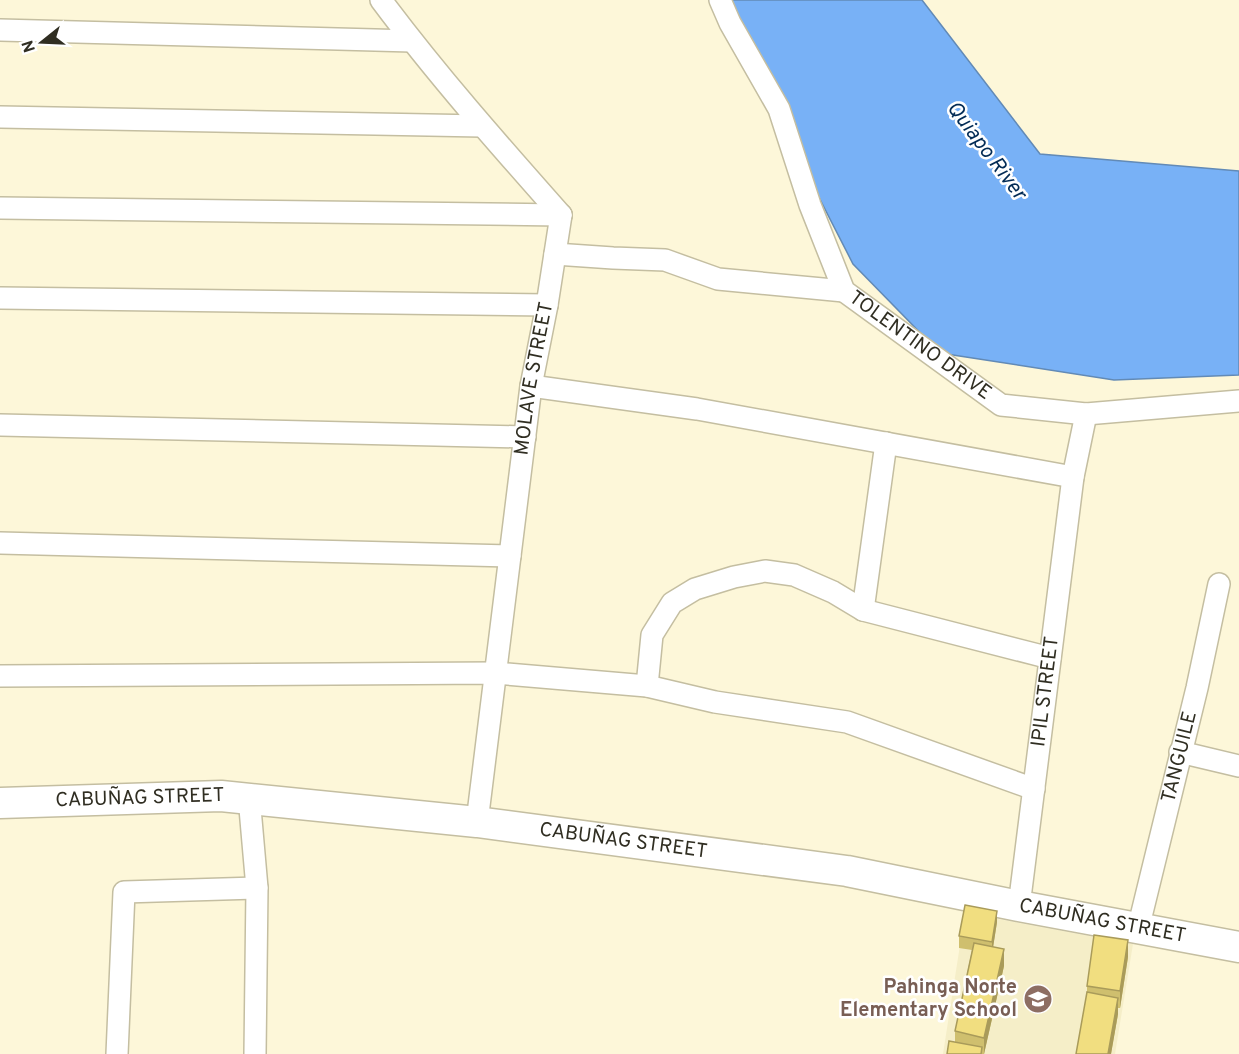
<svg xmlns="http://www.w3.org/2000/svg" width="1239" height="1054" viewBox="0 0 1239 1054" font-family="Overpass,sans-serif">
<style>
.built{fill:#f5eec8}
.water{fill:#78b1f6;stroke:#628ab6;stroke-width:1.5}
.lines{fill:none;stroke-linecap:round;stroke-linejoin:round}
.street-casing{stroke:#c4bea1;stroke-width:24}
.secondary-casing{stroke:#c4bea1;stroke-width:33}
.street{stroke:#fff;stroke-width:21}
.secondary{stroke:#fff;stroke-width:30}
.wall{fill:#cfbf6e}
.shaded-wall{fill:#a99b5a}
.building{fill:#f1de80;stroke:#a99b5a;stroke-width:1.5}
.labels{text-anchor:middle;dominant-baseline:central;stroke-width:5;stroke-linejoin:round;paint-order:stroke}
.street-label{font-size:20px;fill:#302e22;stroke:#fff}
.education-label{font-size:20px;font-weight:bold;fill:#785e54;stroke:#fff;text-anchor:end}
.water-label{font-size:21px;font-style:italic;fill:#032c56;stroke:#fff}
</style>
<rect width="100%" height="100%" fill="#fdf7d9"/>
<!-- built -->
<polygon class="built" points="965,913 1133,944 1115,1054 943,1054"/>
<!-- water -->
<polygon class="water" points="718,0 922,0 1040,154 1239,171 1239,375 1114,380 940,353 853,264"/>
<g class="lines">
<!-- street casing -->
<g class="street-casing">
<g id="street">
<path d="M381,0C437,75 499,145 561,215"/>
<path id="s1" d="M720,0L730,23L779,109L810,205L844,291L1001,405L1086,414L1239,401"/>
<polyline points="0,30 412,41"/>
<polyline points="0,117 482,126"/>
<polyline points="0,208 561,215"/>
<polyline points="555,254 613,258 665,260 718,279 844,291"/>
<polyline points="0,298 547,305"/>
<polyline points="531,386 697,409 1073,477"/>
<polyline points="0,425 525,437"/>
<polyline points="0,543 510,556"/>
<polyline points="863,610 886,443"/>
<polyline points="0,676 495,673 647,686 715,702 847,722 1034,789"/>
<polyline points="647,686 652,635 672,603 695,589 734,577 765,571 794,575 833,592 863,610 1050,658"/>
<polyline points="1180,752 1239,766"/>
<polyline points="249,797 257,888 255,1054"/>
<path id="s2" d="M477,822L531,386L547,305L561,215"/>
<path id="s3" d="M1019,906L1073,477L1086,414"/>
<path id="s4" d="M1138,929L1197,688L1219,584"/>
<polyline points="117,1054 124,892 257,888"/>
</g>
</g>
<!-- secondary casing -->
<g class="secondary-casing">
<g id="secondary">
<path id="s5" d="M0,803L221,796L477,822L847,871L1019,906L1239,947"/>
</g>
</g>
<!-- street -->
<use href="#street" class="street"/>
<!-- secondary -->
<use href="#secondary" class="secondary"/>
</g>
<!-- wall -->
<g class="wall">
<polygon points="997,922 993,947 1004,966 984,1054 947,1054 955,1042 955,1031 972,950 959,948 959,936"/>
<polygon points="1128,957 1120,1008 1118,1008 1118,1014 1111,1054 1076,1054 1087,995 1087,986"/>
</g>
<!-- shaded-wall -->
<g class="shaded-wall">
<polygon points="997,911 997,922 992,954 992,942"/>
<polygon points="1128,940 1128,957 1120,1008 1120,991"/>
<polygon points="1004,949 1004,966 984,1054 984,1038"/>
<polygon points="1118,998 1118,1014 1111,1054 1108,1054"/>
</g>
<!-- building -->
<g class="building">
<polygon points="965,905 997,911 992,942 959,936"/>
<polygon points="1094,935 1128,940 1120,991 1087,986"/>
<polygon points="974,943 1004,949 984,1038 955,1031"/>
<polygon points="1087,992 1118,998 1108,1054 1076,1054"/>
<polygon points="949,1041 982,1047 981,1054 947,1054"/>
</g>
<!-- icons -->
<defs>
<g id="school-disc" transform="scale(1.5)"><circle r="9.5" fill="#8d6e63" stroke="#fff"/><path d="M0-5L7-2L0 1L-7-2ZM-4 1L0 2.5L4 1V4Q0 6-4 4Z" fill="#fff"/></g>
</defs>
<g fill-rule="evenodd">
<use href="#school-disc" x="1038" y="999"/>
</g>
<g class="labels">
<!-- street labels -->
<g class="street-label">
<text stroke="none"><textPath href="#s1" startOffset="411">TOLENTINO DRIVE</textPath></text>
<text stroke="none"><textPath href="#s2" startOffset="447">MOLAVE STREET</textPath></text>
<text stroke="none"><textPath href="#s3" startOffset="216">IPIL STREET</textPath></text>
<text stroke="none"><textPath href="#s4" startOffset="177">TANGUILE</textPath></text>
<text stroke="none"><textPath href="#s5" startOffset="140">CABUÑAG STREET</textPath></text>
<text stroke="none"><textPath href="#s5" startOffset="626">CABUÑAG STREET</textPath></text>
<text stroke="none"><textPath href="#s5" startOffset="1112">CABUÑAG STREET</textPath></text>
</g>
<!-- education labels -->
<g class="education-label">
<text x="1017" y="988">Pahinga Norte<tspan x="1017" dy="23">Elementary School</tspan></text>
</g>
<!-- water labels -->
<g class="water-label">
<text transform="translate(986 151) rotate(53)">Quiapo River</text>
</g>
</g>
<!-- north arrow -->
<g transform="translate(42 42) rotate(252)" stroke="#ffffff" stroke-width="4.5" paint-order="stroke">
<path d="M0-4.5L10 22L0 15L-10 22Z" fill="#302e22"/>
<text y="-9" font-size="16" font-weight="bold" text-anchor="middle" fill="#302e22">N</text>
</g>
</svg>
